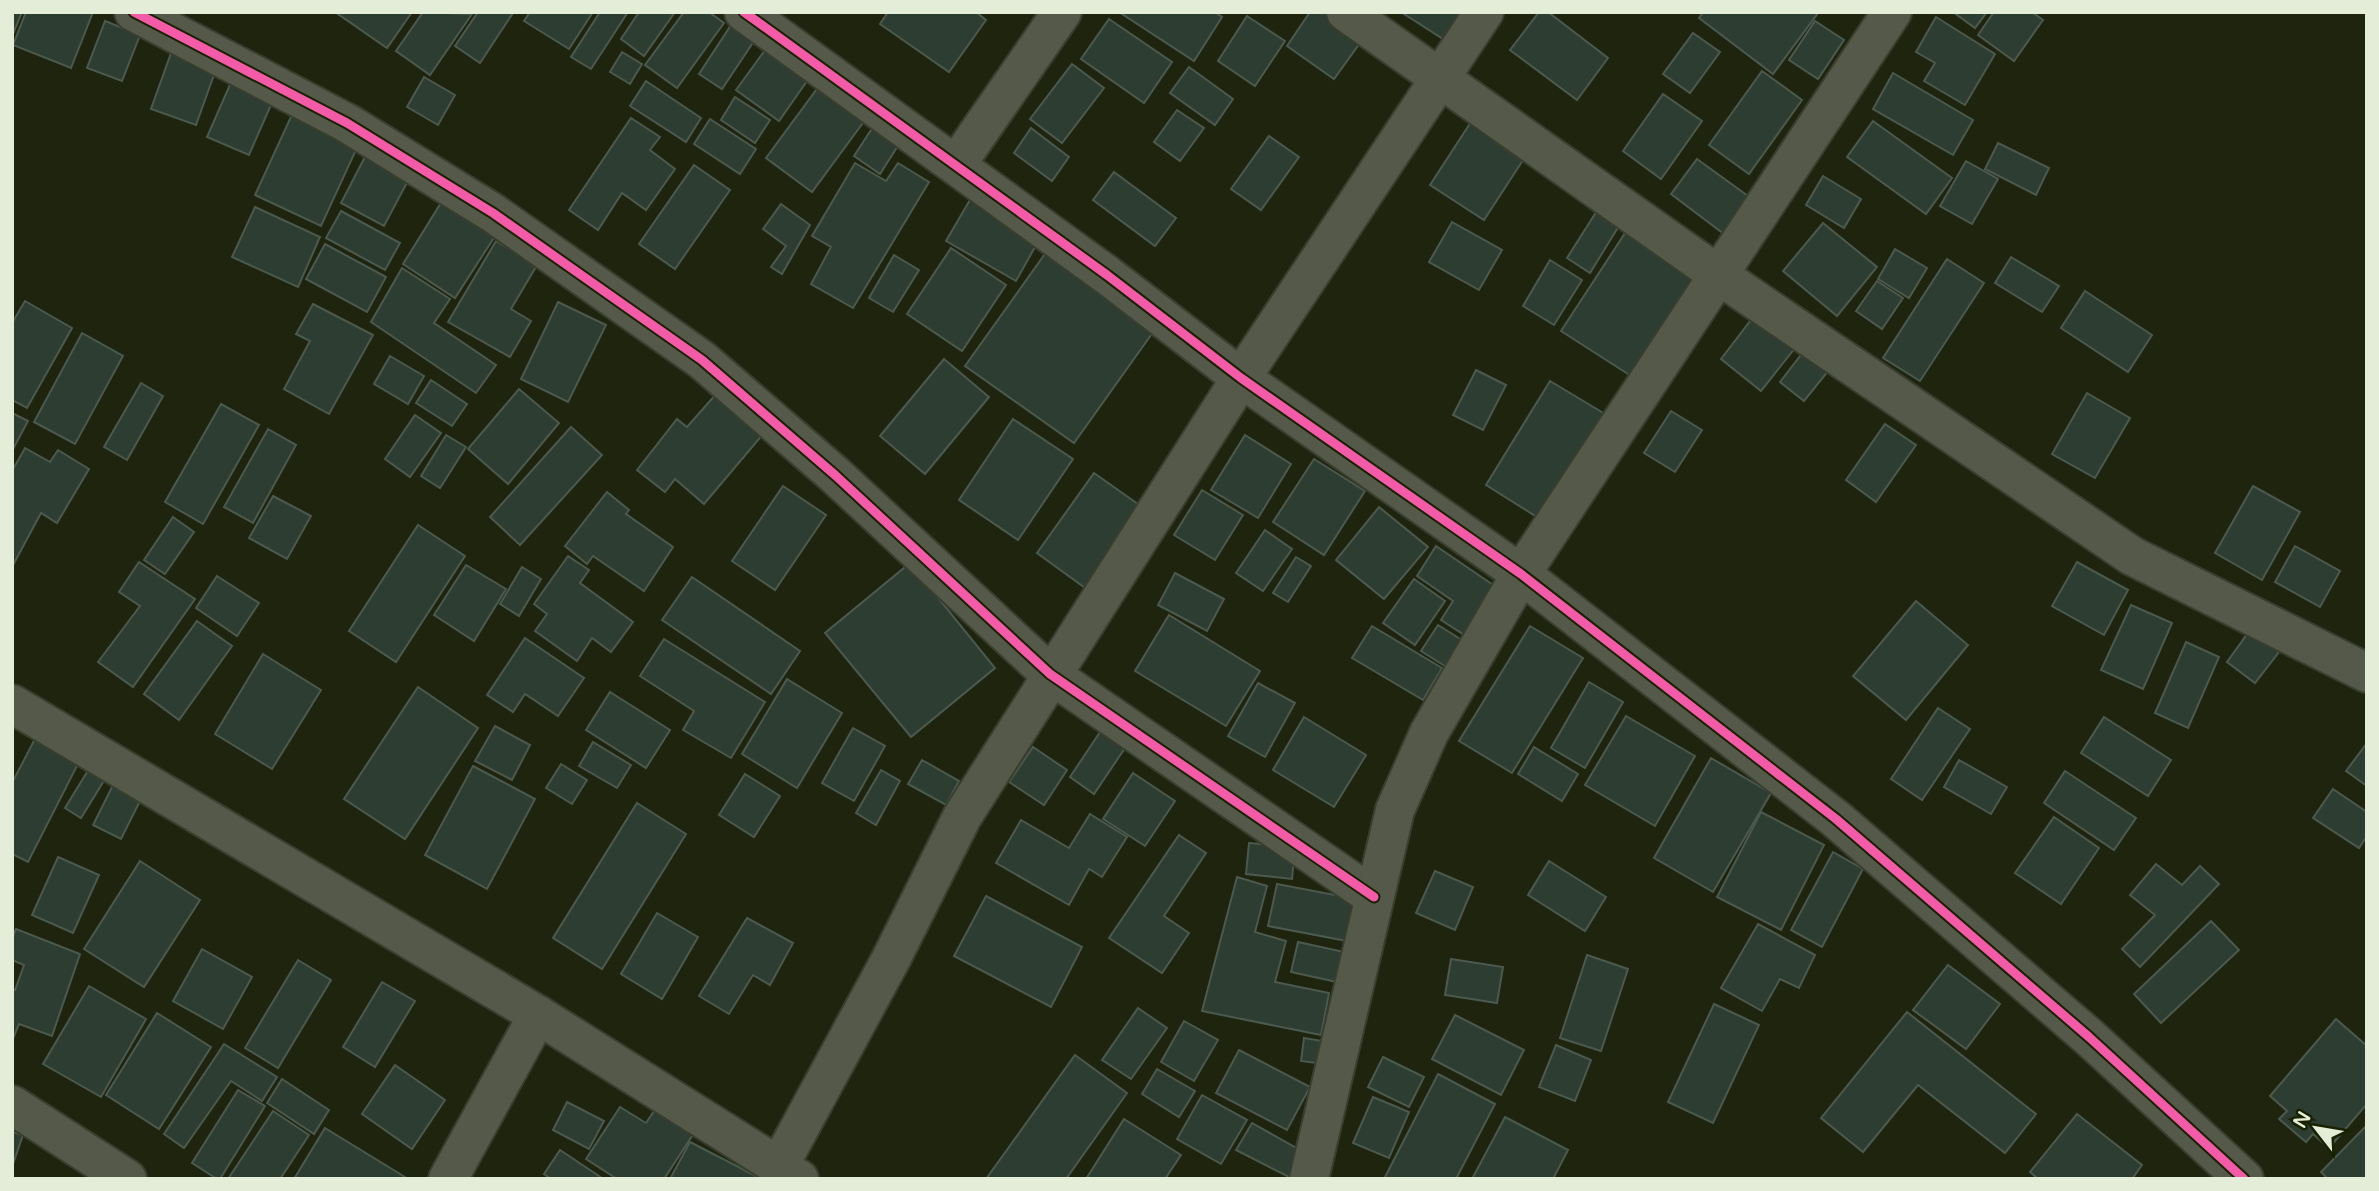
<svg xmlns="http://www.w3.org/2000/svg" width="2379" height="1191" viewBox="0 0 2379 1191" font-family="'Varela Round',sans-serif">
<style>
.building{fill:#2e3d31;stroke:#4c594e;stroke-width:2}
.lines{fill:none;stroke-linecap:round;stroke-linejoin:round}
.minor-casing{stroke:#393e2f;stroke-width:42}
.minor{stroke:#54594a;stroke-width:38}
.cycleway-casing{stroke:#182200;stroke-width:13}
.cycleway{stroke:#f35aa7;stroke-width:9}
</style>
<rect width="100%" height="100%" fill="#1e240e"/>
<!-- building -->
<g class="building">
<polygon points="12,12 22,12 13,34 12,34"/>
<polygon points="26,12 93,12 71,68 13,45"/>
<polygon points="335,12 412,12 387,48"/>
<polygon points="423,12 472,14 430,75 396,51"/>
<polygon points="478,12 513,13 480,63 455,46"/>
<polygon points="530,12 593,12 569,49 524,21"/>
<polygon points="600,12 628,12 591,69 571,57"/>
<polygon points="639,12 675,12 644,56 621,39"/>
<polygon points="684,12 709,12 724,23 677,88 645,65"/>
<polygon points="888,12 976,12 986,20 949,72 880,24"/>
<polygon points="1119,12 1215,12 1222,17 1194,61"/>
<polygon points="1310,12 1332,12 1365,36 1334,79 1287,46"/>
<polygon points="1401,12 1475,12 1454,46"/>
<polygon points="1539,12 1548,12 1608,58 1577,100 1510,50"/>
<polygon points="1703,12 1817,12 1818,13 1773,74 1699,18"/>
<polygon points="1953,12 1987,12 1975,28"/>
<polygon points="1994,12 2032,12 2043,20 2014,61 1978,35"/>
<polygon points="1247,16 1285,41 1255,86 1218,61"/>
<polygon points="1936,17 1995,54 1965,105 1924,81 1935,63 1916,52"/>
<polygon points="1109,19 1172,62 1144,103 1081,59"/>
<polygon points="105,21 140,35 122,81 87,68"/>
<polygon points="1815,21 1844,40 1818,79 1789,60"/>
<polygon points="733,22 756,38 722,89 699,74"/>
<polygon points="1693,33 1720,52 1690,93 1663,74"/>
<polygon points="765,50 807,81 779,121 736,90"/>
<polygon points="622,52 642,64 630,84 610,72"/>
<polygon points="171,53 216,69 196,125 151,109"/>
<polygon points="1072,64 1104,88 1062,143 1030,119"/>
<polygon points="1189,67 1233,99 1215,125 1170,93"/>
<polygon points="1762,71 1802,100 1749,174 1709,145"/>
<polygon points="1893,73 1973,120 1953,155 1873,109"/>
<polygon points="424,77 455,95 438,125 407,107"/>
<polygon points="232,80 274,98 249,155 207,137"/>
<polygon points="646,81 701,118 686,142 630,106"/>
<polygon points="822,82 868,116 812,192 766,158"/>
<polygon points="1663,94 1702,121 1661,179 1623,151"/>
<polygon points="735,97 770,120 755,143 721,120"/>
<polygon points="295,108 361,139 321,226 255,195"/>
<polygon points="1177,110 1204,128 1180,161 1154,142"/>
<polygon points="631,118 660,137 650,150 675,169 646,210 622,193 598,230 569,210"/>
<polygon points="710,119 756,149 740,174 694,144"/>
<polygon points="1473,119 1527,154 1484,220 1430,185"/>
<polygon points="1873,121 1952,178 1926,214 1847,157"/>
<polygon points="875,124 901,141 880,174 854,156"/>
<polygon points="1031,128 1069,157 1052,181 1014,153"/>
<polygon points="1269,136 1299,157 1261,210 1231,189"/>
<polygon points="1998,143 2049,168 2036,195 1985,169"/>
<polygon points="367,153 410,177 384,226 341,203"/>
<polygon points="1697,159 1759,204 1732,240 1671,194"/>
<polygon points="1966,161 1998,179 1972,224 1940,206"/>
<polygon points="855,163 886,181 898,163 929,182 853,308 811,284 831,247 812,236"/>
<polygon points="694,165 730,190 675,269 639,244"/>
<polygon points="1114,172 1176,218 1155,246 1093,200"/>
<polygon points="1823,176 1861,199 1844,228 1806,205"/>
<polygon points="444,198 497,233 455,298 403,264"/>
<polygon points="971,198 1040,238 1016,281 946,241"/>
<polygon points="781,204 810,225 782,274 771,267 786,246 763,229"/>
<polygon points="1600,206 1622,221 1590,273 1567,258"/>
<polygon points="255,207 320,237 298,287 232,257"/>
<polygon points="341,211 400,243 385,270 326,238"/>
<polygon points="1452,222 1502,250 1479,290 1429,262"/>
<polygon points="1823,223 1877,267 1837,316 1783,271"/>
<polygon points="1629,227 1700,273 1631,376 1561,331"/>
<polygon points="496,241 537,265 511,309 531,321 510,357 448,322"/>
<polygon points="325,244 386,277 367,312 306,279"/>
<polygon points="951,248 1006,285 962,351 907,314"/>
<polygon points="1895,249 1927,268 1909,298 1878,279"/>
<polygon points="1047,251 1156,328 1074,443 965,366"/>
<polygon points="894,255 919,270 893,312 869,298"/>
<polygon points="2011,257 2059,286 2042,312 1995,283"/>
<polygon points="1947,259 1984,283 1920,381 1883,358"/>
<polygon points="1550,260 1582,280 1554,325 1523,306"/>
<polygon points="402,268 450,299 434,323 496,365 476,393 371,322"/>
<polygon points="1877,281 1903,298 1882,329 1856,311"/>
<polygon points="2085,291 2152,335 2128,372 2061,328"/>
<polygon points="25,301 72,328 27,408 12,400 12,323"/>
<polygon points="558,302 606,325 568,402 521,379"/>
<polygon points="313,304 373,335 329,414 284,389 310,341 296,334"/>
<polygon points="1754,316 1795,348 1761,391 1721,359"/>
<polygon points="82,333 123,356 75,444 34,422"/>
<polygon points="1804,351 1829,370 1804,401 1780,382"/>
<polygon points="390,356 424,376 408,404 374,384"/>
<polygon points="944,359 989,397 925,474 880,436"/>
<polygon points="1476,370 1506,385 1483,430 1453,415"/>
<polygon points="431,380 467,404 452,426 416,403"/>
<polygon points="1550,381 1605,414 1540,519 1486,485"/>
<polygon points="141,383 163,396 127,460 104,447"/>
<polygon points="519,389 559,423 508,484 468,449"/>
<polygon points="717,393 764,433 704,504 675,479 665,492 637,470 677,419 687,427"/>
<polygon points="2087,393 2130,418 2095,478 2052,454"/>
<polygon points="221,404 259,425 203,524 165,502"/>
<polygon points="1671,411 1702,430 1675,472 1644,453"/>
<polygon points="12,413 28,421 12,451"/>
<polygon points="415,415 441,433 410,477 385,459"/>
<polygon points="1013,419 1073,459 1018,540 959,500"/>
<polygon points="1885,424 1916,445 1876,502 1846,480"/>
<polygon points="571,427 602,455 520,545 490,517"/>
<polygon points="268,429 296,445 253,523 224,507"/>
<polygon points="446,435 466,447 440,488 421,476"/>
<polygon points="1245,435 1291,464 1258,518 1211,490"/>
<polygon points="25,448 50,462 58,450 89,469 57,523 41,513 12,567 12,471"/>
<polygon points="1314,459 1365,491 1324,555 1273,522"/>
<polygon points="1094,473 1145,509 1088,590 1037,553"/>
<polygon points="783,486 826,515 775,590 732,561"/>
<polygon points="2253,486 2300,512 2262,580 2215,553"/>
<polygon points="1202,490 1243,515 1215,560 1174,535"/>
<polygon points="607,492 629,510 626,514 673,547 644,591 593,556 587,564 565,546"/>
<polygon points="273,496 311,516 287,559 249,538"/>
<polygon points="1379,507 1428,547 1384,599 1336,560"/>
<polygon points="173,517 194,532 165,574 144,560"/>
<polygon points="418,525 465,556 396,662 349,631"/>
<polygon points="1265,530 1292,549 1263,591 1236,573"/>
<polygon points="1436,546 1499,589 1469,638 1441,620 1453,601 1417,576"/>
<polygon points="2295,546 2340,571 2320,607 2275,582"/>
<polygon points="568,556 589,570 580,583 633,622 611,652 592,638 577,661 535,631 547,614 534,604"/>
<polygon points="1296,557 1311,566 1288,602 1273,593"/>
<polygon points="139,562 195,599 133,687 98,662 140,606 119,592"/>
<polygon points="2077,562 2128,590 2104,635 2052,606"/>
<polygon points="910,563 995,668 911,737 825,633"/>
<polygon points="466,565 506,589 474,641 434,615"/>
<polygon points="522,567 541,579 519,616 500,604"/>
<polygon points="1175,573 1224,599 1207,631 1158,605"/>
<polygon points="217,576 259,603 237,636 196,608"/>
<polygon points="692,577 800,651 771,694 662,620"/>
<polygon points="1414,579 1445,601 1415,645 1383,623"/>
<polygon points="1916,601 1968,645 1906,720 1853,676"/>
<polygon points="2131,605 2172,623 2143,689 2101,670"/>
<polygon points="1169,615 1260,671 1226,726 1135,671"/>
<polygon points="197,621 232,646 179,720 144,694"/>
<polygon points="1438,625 1465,642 1448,668 1421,651"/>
<polygon points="1372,626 1442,668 1423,700 1352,658"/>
<polygon points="1530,626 1583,658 1512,773 1459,741"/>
<polygon points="2250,630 2279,652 2255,683 2227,662"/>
<polygon points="525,638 584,678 558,716 525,694 513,712 487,695"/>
<polygon points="664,639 765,702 731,758 683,730 694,711 640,676"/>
<polygon points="2186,642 2219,657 2188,728 2155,713"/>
<polygon points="263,654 321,690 272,769 215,734"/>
<polygon points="787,679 842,713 797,788 742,754"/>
<polygon points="1589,682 1623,702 1585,768 1551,748"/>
<polygon points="1258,683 1295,703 1265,757 1228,736"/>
<polygon points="418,687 478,728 405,839 344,799"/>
<polygon points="610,692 670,730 646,768 586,730"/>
<polygon points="1938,708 1970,729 1922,800 1891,779"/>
<polygon points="1626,716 1695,756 1655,826 1585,785"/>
<polygon points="1304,717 1366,755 1334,807 1273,770"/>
<polygon points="2104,717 2171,760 2148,796 2081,753"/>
<polygon points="495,726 530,745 512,780 475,761"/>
<polygon points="853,728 885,746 854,801 822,783"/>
<polygon points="1102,729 1127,745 1094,794 1070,777"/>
<polygon points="38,733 82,756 28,862 12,854 12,783"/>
<polygon points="593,742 631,765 617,788 579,766"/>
<polygon points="2367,743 2367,786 2346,771"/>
<polygon points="1033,747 1067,770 1044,805 1009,782"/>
<polygon points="1534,747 1578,774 1562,801 1518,774"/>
<polygon points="1711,758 1771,793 1713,892 1654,858"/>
<polygon points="922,760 959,781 946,805 908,784"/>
<polygon points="1959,760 2007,787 1991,814 1944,787"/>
<polygon points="561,764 587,780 572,804 546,788"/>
<polygon points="473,766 535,799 487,889 425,855"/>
<polygon points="89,769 105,779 81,818 65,808"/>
<polygon points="881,770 900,781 876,825 856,813"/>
<polygon points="2065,771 2136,818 2114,850 2044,803"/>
<polygon points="1133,773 1175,801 1145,846 1103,819"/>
<polygon points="745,774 780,796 754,837 719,815"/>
<polygon points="114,783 142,797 121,839 93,825"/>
<polygon points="2333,789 2367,812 2367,836 2359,848 2313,818"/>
<polygon points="637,803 686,834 602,969 553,938"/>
<polygon points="1761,812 1824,845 1781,930 1717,897"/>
<polygon points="1090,814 1127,837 1102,877 1089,869 1069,905 996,863 1021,820 1069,848"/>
<polygon points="2054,817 2099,848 2061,904 2015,873"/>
<polygon points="1179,835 1206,853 1164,916 1189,933 1162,973 1109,938"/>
<polygon points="1249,843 1295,847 1292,879 1246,874"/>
<polygon points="1833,852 1863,869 1822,947 1791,930"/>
<polygon points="58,857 99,875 73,933 32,915"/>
<polygon points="140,861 200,900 144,987 84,949"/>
<polygon points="1549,861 1606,897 1585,931 1528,895"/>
<polygon points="2156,864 2182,885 2200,866 2219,884 2140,967 2122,949 2155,915 2130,895"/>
<polygon points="1435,871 1473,887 1455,930 1416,913"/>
<polygon points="1237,877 1267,886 1255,932 1286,941 1275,982 1329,993 1321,1035 1202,1011"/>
<polygon points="1277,884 1356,899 1347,941 1268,926"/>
<polygon points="986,896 1082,947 1051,1007 954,956"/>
<polygon points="657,913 698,937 662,999 621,974"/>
<polygon points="747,918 793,943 770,985 753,975 729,1014 699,996"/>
<polygon points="2211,921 2239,950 2161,1023 2134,994"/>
<polygon points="1758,924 1815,955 1799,988 1780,979 1762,1011 1721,988"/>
<polygon points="16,929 80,954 52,1036 19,1024 12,1041 12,989 15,990 24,965 12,960 12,939"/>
<polygon points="1298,942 1344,952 1337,982 1291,972"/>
<polygon points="202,949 252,977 223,1029 173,1001"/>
<polygon points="1587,955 1628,969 1601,1051 1560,1038"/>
<polygon points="1451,959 1503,967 1497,1003 1445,995"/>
<polygon points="298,960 331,980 278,1068 245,1048"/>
<polygon points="1948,965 2000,1004 1966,1049 1913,1010"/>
<polygon points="382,982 415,1001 375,1067 343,1047"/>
<polygon points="89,986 146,1019 101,1097 43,1064"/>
<polygon points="1714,1004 1759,1025 1713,1123 1668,1102"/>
<polygon points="1138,1008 1167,1028 1131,1079 1102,1060"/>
<polygon points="1907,1012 2036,1114 2005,1153 1918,1085 1863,1152 1821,1118"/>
<polygon points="157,1013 211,1047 159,1129 106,1095"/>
<polygon points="1455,1015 1524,1050 1501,1095 1432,1059"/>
<polygon points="2336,1019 2367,1046 2367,1104 2329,1148 2313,1134 2306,1142 2279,1119 2287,1111 2270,1096"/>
<polygon points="1184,1021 1218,1040 1194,1081 1161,1062"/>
<polygon points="1304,1038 1334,1043 1331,1065 1301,1061"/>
<polygon points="224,1044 277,1077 262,1101 231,1081 184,1148 164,1134"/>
<polygon points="1556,1045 1591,1060 1575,1101 1539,1087"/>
<polygon points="1239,1050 1310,1087 1287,1130 1216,1093"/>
<polygon points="1075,1055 1127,1093 1066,1179 986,1179"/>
<polygon points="1383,1057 1424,1077 1409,1107 1368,1087"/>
<polygon points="395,1065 445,1100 412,1149 362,1114"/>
<polygon points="1157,1069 1195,1091 1179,1117 1142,1094"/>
<polygon points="1438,1074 1495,1104 1456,1179 1384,1179"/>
<polygon points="282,1079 329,1110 314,1134 267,1103"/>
<polygon points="238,1090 265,1106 220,1179 217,1179 192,1163"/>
<polygon points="1202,1095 1247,1120 1221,1164 1177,1139"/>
<polygon points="1373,1097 1409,1112 1389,1158 1353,1143"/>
<polygon points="567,1102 604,1121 589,1149 553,1130"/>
<polygon points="658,1105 696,1130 664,1179 617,1179 586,1159 620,1107 646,1123"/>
<polygon points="273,1111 309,1135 280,1179 228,1179"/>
<polygon points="2077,1114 2142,1165 2132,1179 2038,1179 2030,1172"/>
<polygon points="1505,1117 1568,1150 1553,1179 1472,1179"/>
<polygon points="1124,1119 1181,1155 1165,1179 1086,1179"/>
<polygon points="1252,1123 1307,1154 1293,1179 1236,1150"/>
<polygon points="2367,1125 2367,1179 2328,1179 2321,1172"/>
<polygon points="325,1128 405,1177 404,1179 294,1179"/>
<polygon points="12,1132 23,1135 12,1167"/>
<polygon points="690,1142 760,1178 759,1179 670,1179"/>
<polygon points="560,1150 602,1178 551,1179 544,1174"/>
</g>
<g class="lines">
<!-- minor casing -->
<g class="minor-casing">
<g id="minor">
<polyline points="134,12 347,123 493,213 702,360 835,475 1050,674 1374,897"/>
<polyline points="744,12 1107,275 1241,378 1521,574 1836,819 2089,1037 2244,1179"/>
<polyline points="1346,12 1720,276 2132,556 2367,673"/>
<polyline points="956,165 1062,12"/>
<polyline points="12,704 538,1015 799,1179"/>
<polyline points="12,1105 127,1179"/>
<polyline points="779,1166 891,959 962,817 1241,378 1484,12"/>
<polyline points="448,1179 538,1015"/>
<polyline points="1309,1179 1395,810 1429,733 1521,574 1892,12"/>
</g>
</g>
<!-- minor -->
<use href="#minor" class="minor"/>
<!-- cycleway casing -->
<g class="cycleway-casing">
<g id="cycleway">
<polyline points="134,12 347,123 493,213 702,360 835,475 1050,674 1374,897"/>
<polyline points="744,12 1107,275 1241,378 1521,574 1836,819 2089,1037 2244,1179"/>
</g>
</g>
<!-- cycleway -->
<use href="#cycleway" class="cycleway"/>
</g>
<!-- border -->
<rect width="2379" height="1191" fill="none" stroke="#e4edd7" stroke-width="28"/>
<!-- north arrow -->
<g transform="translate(2316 1128) rotate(301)" stroke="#182200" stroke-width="5" paint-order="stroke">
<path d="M0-5L12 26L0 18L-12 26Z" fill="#e4edd7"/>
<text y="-10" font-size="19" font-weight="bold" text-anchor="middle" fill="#e4edd7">N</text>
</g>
</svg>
